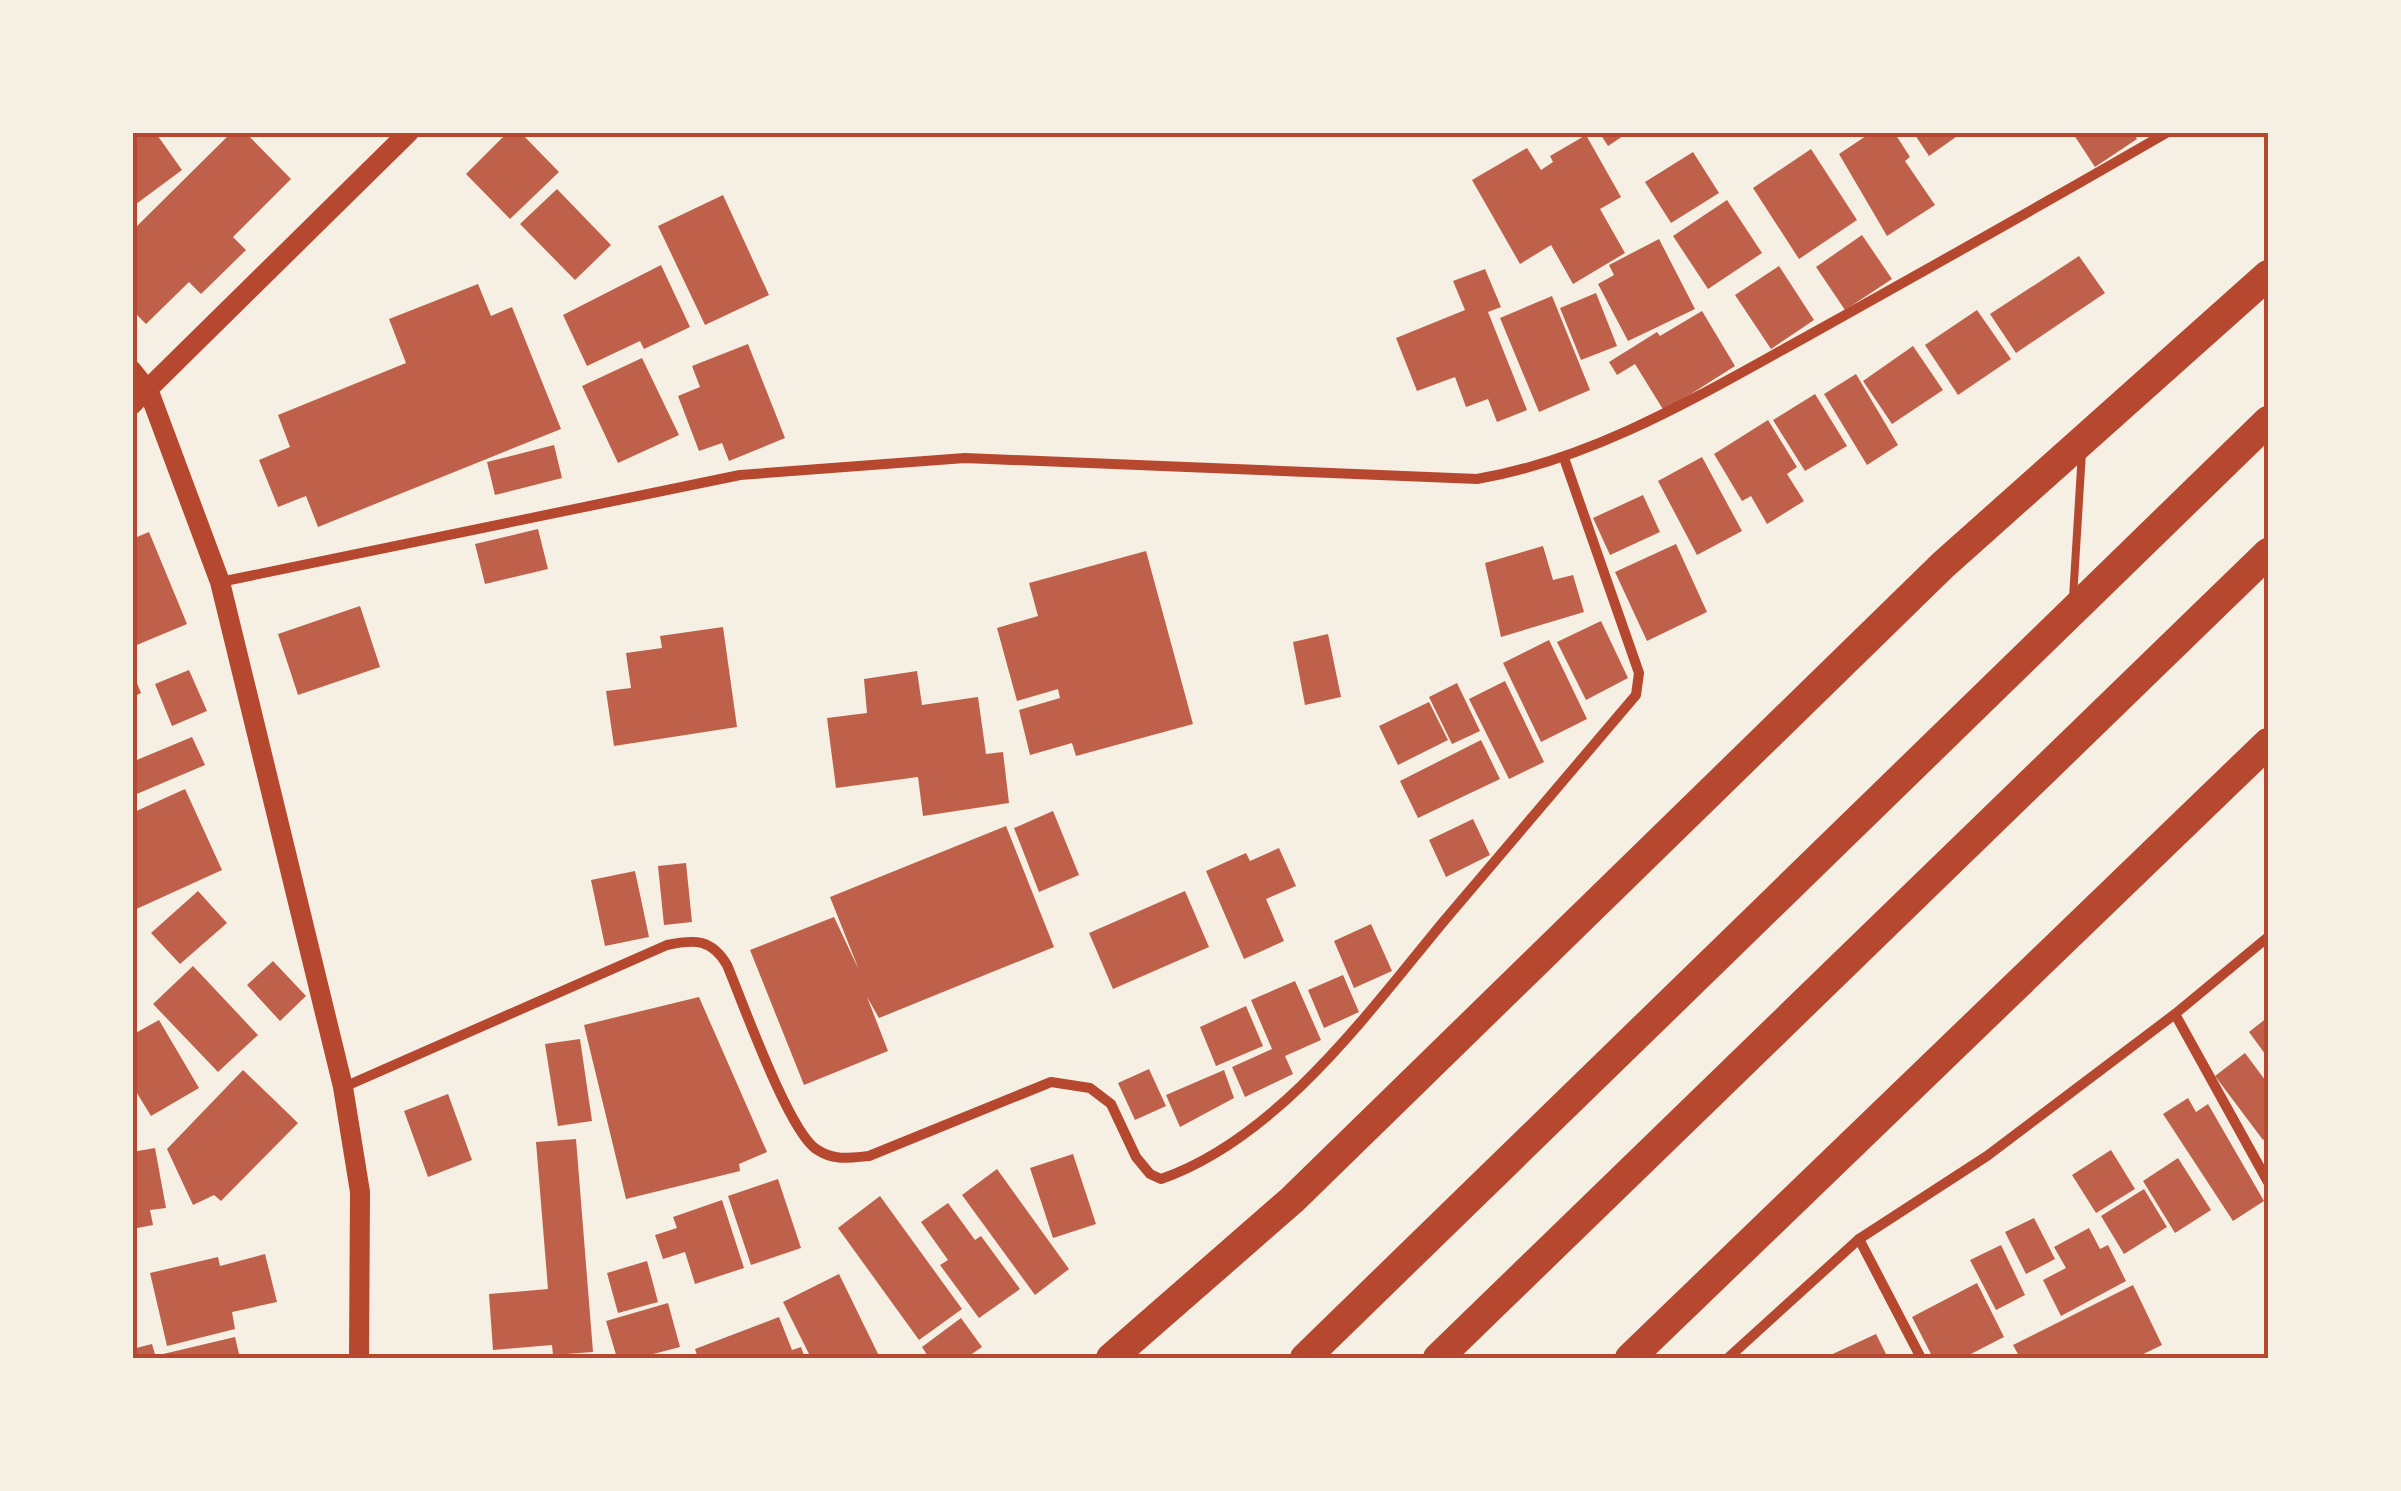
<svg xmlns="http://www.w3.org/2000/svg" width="2401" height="1491" viewBox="0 0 2401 1491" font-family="Raleway,sans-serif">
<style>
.building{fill:#bf614a}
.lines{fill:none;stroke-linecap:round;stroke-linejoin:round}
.service{stroke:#b5482f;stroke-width:8}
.minor{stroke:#b5482f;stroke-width:10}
.tertiary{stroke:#b5482f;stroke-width:18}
.secondary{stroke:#b5482f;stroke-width:20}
.motorway{stroke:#b5482f;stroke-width:30}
.neatline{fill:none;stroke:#b5482f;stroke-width:4}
</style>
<rect width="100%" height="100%" fill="#f6efe4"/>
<!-- building -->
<g class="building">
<polygon points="155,132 182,170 132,207 132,134"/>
<polygon points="232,132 245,132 291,179 233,237 246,250 201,294 189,282 146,324 132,310 132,231"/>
<polygon points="508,132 520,132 559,172 510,219 466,174"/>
<polygon points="1599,132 1629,132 1608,146"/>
<polygon points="1872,132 1894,132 1910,157 1905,161 1935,205 1887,236 1839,154"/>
<polygon points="1913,132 1963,132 1929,156"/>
<polygon points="2072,132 2133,132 2137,139 2095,167"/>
<polygon points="1586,135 1621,197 1600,209 1625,253 1573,284 1551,245 1520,264 1472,180 1527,148 1541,170 1553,162 1550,156"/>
<polygon points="1811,149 1857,220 1799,259 1753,188"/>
<polygon points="1693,152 1719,193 1671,223 1645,182"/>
<polygon points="557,189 611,245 575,280 520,224"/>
<polygon points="723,195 769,295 705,325 658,226"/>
<polygon points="1727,200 1762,253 1708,289 1673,236"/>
<polygon points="1862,235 1892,279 1845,310 1816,267"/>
<polygon points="1659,239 1695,309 1628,341 1598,284 1614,275 1609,265"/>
<polygon points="2079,256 2105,293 2016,353 1990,314"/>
<polygon points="661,265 690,327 644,349 640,341 587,366 563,315"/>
<polygon points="1779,266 1814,320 1771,349 1735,295"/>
<polygon points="1485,269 1501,307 1488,312 1527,410 1497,422 1488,399 1466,407 1455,377 1417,391 1396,338 1465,310 1453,281"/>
<polygon points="478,284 491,316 512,307 561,429 318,527 306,496 278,507 259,460 290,447 278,415 406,363 389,319"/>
<polygon points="1596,293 1617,346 1581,360 1560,308"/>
<polygon points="1552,296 1590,390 1539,412 1500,318"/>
<polygon points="1977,310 2011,359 1958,395 1925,345"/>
<polygon points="1702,311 1735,366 1664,411 1635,364 1617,375 1609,362 1657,332 1660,336"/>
<polygon points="748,344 785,438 729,461 722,443 699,451 678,396 700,387 692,366"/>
<polygon points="1913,346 1943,390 1892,424 1863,381"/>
<polygon points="642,358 679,435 618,463 582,386"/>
<polygon points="1856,374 1898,445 1867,465 1824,394"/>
<polygon points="1815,394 1847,446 1805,471 1773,420"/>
<polygon points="1768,420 1797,467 1787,474 1804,501 1767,524 1751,496 1742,501 1714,454"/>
<polygon points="554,445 562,478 495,495 487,462"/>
<polygon points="1702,457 1742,531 1697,555 1658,481"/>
<polygon points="1643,495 1660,532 1610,555 1593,518"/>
<polygon points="538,529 548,569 485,584 475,544"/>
<polygon points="149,532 187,624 132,647 132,539"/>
<polygon points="1676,544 1707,612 1647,641 1615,572"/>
<polygon points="1543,546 1553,580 1573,575 1584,612 1501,637 1485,563"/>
<polygon points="1146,551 1193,724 1076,756 1072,743 1030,755 1019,710 1060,698 1058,689 1017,701 997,628 1038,616 1029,583"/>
<polygon points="360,606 380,667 298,695 278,634"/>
<polygon points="1601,621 1628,678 1586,700 1557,642"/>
<polygon points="723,627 737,727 614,746 606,691 631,688 626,653 662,648 660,636"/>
<polygon points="1328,634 1341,697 1305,705 1293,642"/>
<polygon points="1549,640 1587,719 1541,742 1503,663"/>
<polygon points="189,670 207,711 172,726 155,684"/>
<polygon points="917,671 922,705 978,697 986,754 1003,752 1009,803 923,816 918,777 836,788 827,718 867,713 864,679"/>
<polygon points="133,673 141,693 133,697"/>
<polygon points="1505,681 1544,762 1509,779 1469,699"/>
<polygon points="1457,683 1480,731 1452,744 1429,697"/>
<polygon points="1429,702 1448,740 1398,765 1379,726"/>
<polygon points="192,737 205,765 132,796 132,762"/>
<polygon points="1481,740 1500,779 1418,818 1400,781"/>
<polygon points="185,789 222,870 132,911 132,813"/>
<polygon points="1053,811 1079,875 1039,892 1014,828"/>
<polygon points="1473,819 1490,855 1446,877 1429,840"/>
<polygon points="1006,826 1054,947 879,1018 867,997 888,1051 804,1085 750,950 834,917 859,970 830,897"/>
<polygon points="1279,848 1296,886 1266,899 1284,941 1244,959 1206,871 1246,853 1250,861"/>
<polygon points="686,863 692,922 664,925 658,866"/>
<polygon points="635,871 649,937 605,946 591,880"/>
<polygon points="198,891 227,923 180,964 151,933"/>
<polygon points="1185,891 1209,947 1113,989 1089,933"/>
<polygon points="1371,924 1392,971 1354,988 1334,941"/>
<polygon points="273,961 306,996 280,1021 247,985"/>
<polygon points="193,966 258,1035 218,1072 153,1004"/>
<polygon points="1343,975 1359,1012 1324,1028 1308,990"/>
<polygon points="1295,981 1321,1040 1285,1056 1293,1074 1245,1097 1232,1067 1272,1049 1251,1000"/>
<polygon points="699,997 767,1152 739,1164 740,1171 626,1199 584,1025"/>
<polygon points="1246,1006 1263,1046 1216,1066 1200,1027"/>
<polygon points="2268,1017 2268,1058 2249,1032"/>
<polygon points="159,1020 199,1088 151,1116 132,1085 132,1035"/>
<polygon points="580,1039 592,1121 558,1126 545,1044"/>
<polygon points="2245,1053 2268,1084 2268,1136 2263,1140 2215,1076"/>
<polygon points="1149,1069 1166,1106 1135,1120 1118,1083"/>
<polygon points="243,1070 298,1123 221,1201 214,1195 193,1205 167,1149"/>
<polygon points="1224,1070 1234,1098 1180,1127 1166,1095"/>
<polygon points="448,1094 472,1160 428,1177 404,1111"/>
<polygon points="2188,1098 2196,1112 2208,1104 2264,1201 2233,1221 2163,1114"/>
<polygon points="576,1139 593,1352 553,1355 552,1345 493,1350 489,1294 548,1289 536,1142"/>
<polygon points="155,1148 166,1208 150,1210 153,1225 132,1229 132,1152"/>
<polygon points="2111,1150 2135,1189 2096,1213 2072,1175"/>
<polygon points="1073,1154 1096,1224 1053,1238 1030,1168"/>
<polygon points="2178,1158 2211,1210 2175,1233 2143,1181"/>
<polygon points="997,1169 1069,1269 1035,1295 962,1195"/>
<polygon points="778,1179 801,1248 751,1265 728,1196"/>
<polygon points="2144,1189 2167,1227 2124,1254 2101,1216"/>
<polygon points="880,1196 962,1309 919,1340 838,1228"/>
<polygon points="722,1200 744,1268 695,1284 685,1252 663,1259 655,1235 677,1228 673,1217"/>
<polygon points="948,1203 975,1240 981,1236 1020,1289 979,1318 940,1265 948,1260 921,1222"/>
<polygon points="2034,1218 2055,1259 2026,1274 2005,1232"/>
<polygon points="2089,1228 2100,1249 2108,1245 2126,1281 2061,1316 2043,1280 2066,1268 2054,1247"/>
<polygon points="2001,1245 2025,1295 1996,1310 1970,1260"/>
<polygon points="265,1254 277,1302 232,1312 235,1329 167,1346 150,1273 218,1257 220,1266"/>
<polygon points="647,1261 658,1302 618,1313 607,1273"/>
<polygon points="839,1274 880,1358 811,1358 783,1302"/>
<polygon points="1977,1283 2004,1337 1963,1358 1933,1358 1912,1317"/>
<polygon points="2133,1285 2162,1345 2135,1358 2020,1358 2013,1345"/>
<polygon points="668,1303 680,1347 638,1358 617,1358 606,1321"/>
<polygon points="779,1317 792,1350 801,1347 805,1358 698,1358 695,1349"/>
<polygon points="961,1318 982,1347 966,1358 929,1358 922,1347"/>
<polygon points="1876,1334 1888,1358 1824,1358"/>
<polygon points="235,1337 240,1358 164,1358 163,1354"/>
<polygon points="152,1344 156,1358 132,1358 132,1349"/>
</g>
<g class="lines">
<!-- service -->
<polyline class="service" points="2073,598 2082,452"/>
<!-- minor -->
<g class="minor">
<path d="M220,582L740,475L965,458L1477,479C1595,459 1700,395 1804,338C1926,270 2047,202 2168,132"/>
<polyline points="2175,1014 2268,1182"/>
<path d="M344,1087L667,945C695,939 712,939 727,965C743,1003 788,1130 816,1149C834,1161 848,1158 869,1156L1051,1082L1090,1088L1111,1104L1136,1157L1150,1174L1161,1179C1278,1138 1367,1014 1444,921C1508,846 1572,770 1636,695L1639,673L1564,458"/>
<polyline points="1859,1239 1921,1358"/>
<polyline points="1728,1358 1859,1239 1987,1156 2175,1014 2268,937"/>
</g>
<!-- tertiary -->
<polyline class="tertiary" points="132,369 148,389 132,406"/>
<!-- secondary -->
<polyline class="secondary" points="359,1358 360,1192 343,1087 220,582 148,389 409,132"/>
<!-- motorway -->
<g class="motorway">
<polyline points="1111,1358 1292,1200 1943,565 2268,275"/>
<polyline points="1305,1358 2268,421"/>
<polyline points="1438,1358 2268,553"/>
<polyline points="1630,1358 2268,743"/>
</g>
</g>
<!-- border -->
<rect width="2401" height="1491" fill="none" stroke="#f6efe4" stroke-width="270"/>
<rect x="135" y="135" width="2131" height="1221" class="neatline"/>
</svg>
